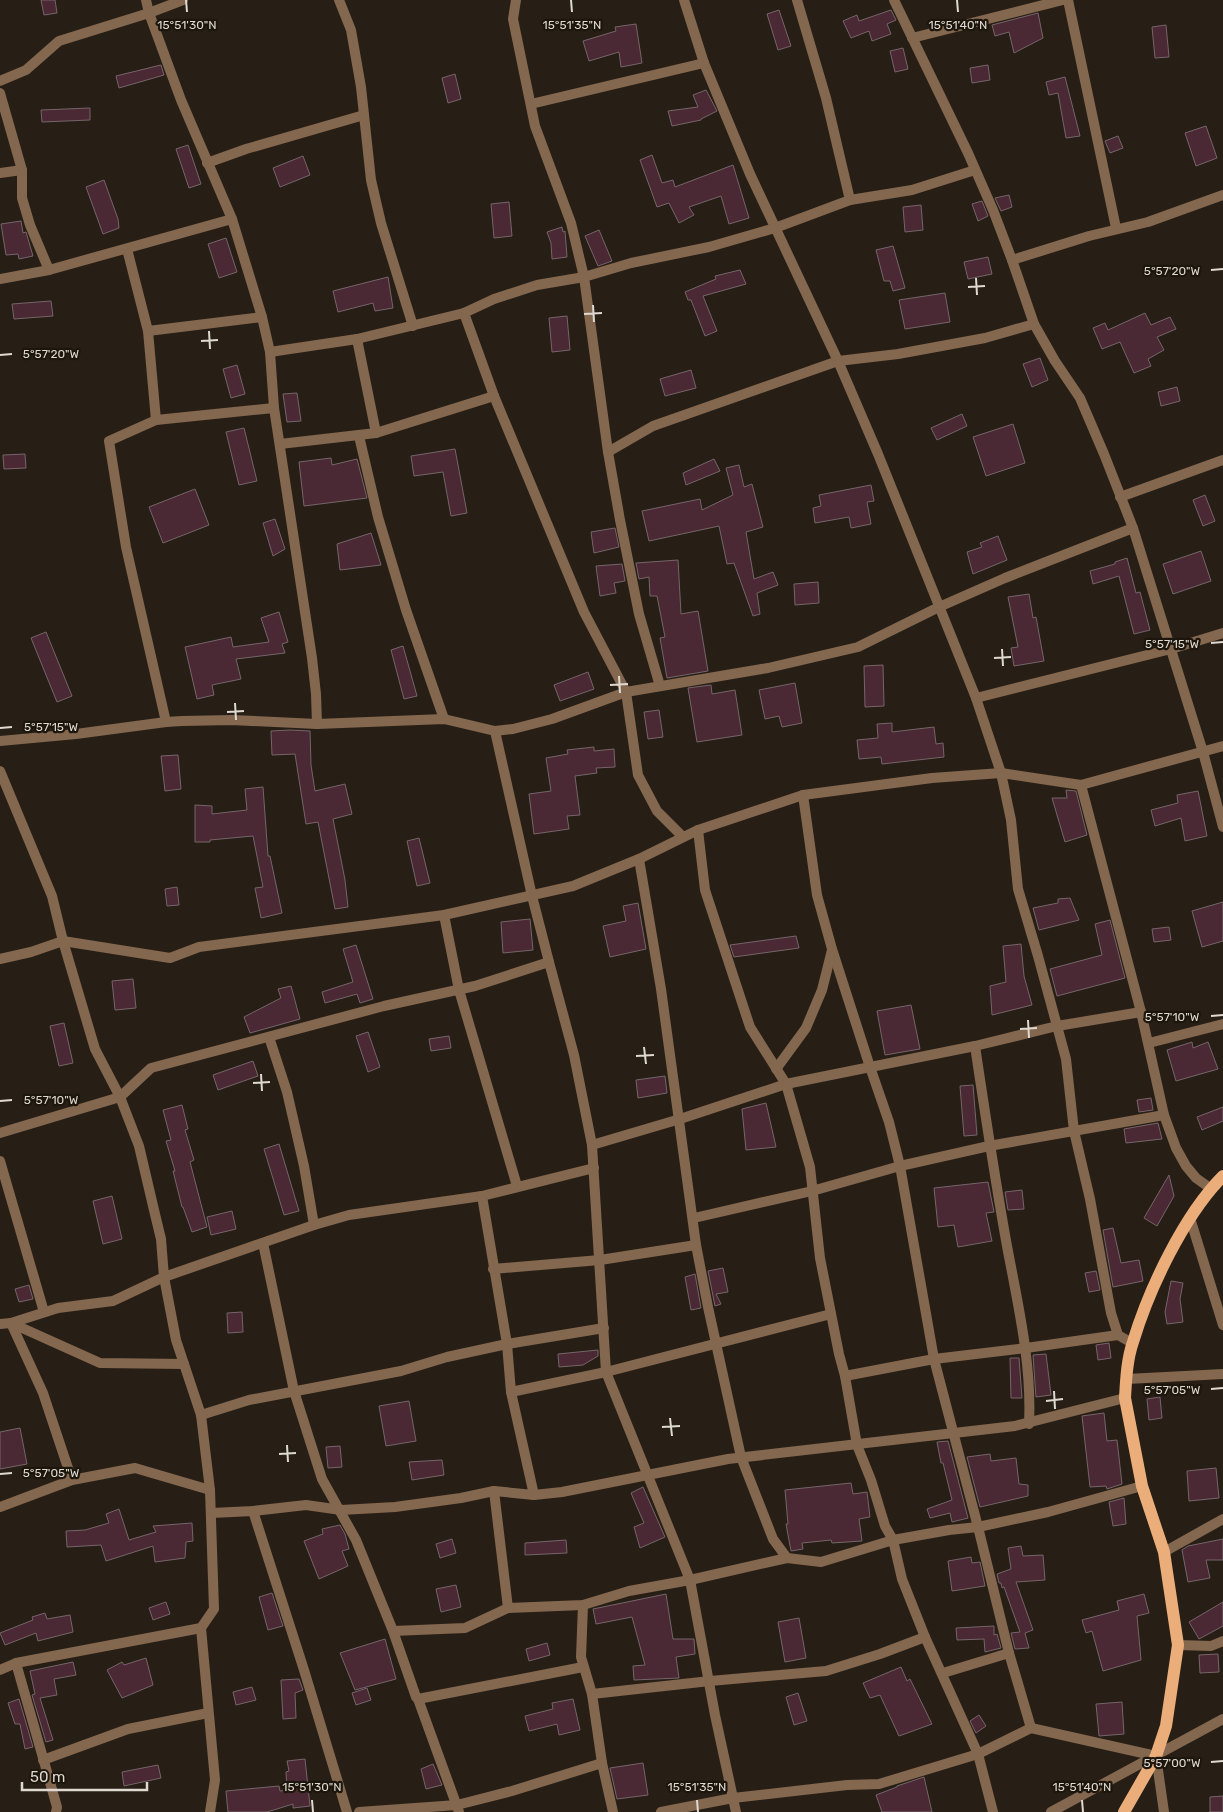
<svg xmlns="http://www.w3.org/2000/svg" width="1223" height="1812" viewBox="0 0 1223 1812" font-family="Rubik,sans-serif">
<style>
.building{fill:#4a2834;stroke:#75656a}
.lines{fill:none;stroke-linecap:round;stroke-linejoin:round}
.minor{stroke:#84674f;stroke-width:10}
.primary{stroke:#ebae7b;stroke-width:12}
.ticks{fill:none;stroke:#dfd9d2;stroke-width:2}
.ticks-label{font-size:12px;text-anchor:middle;fill:#dfd9d2;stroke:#1d160c;stroke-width:4.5;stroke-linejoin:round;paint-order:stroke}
</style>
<rect width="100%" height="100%" fill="#271f15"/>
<!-- building -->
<g class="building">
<polygon points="41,0 55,0 57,13 44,15"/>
<polygon points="779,10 791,46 778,50 767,14"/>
<polygon points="891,10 896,20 887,24 891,34 872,41 869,31 851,38 843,21 857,15 859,21"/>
<polygon points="1038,13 1043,38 1014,53 1009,32 995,36 992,25"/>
<polygon points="636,24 642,63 621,67 619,52 589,61 583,41 616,31 615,27"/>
<polygon points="1166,25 1169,57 1155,58 1152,27"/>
<polygon points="903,48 908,69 895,72 890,51"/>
<polygon points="161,65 164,75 119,88 116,76"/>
<polygon points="988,65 990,80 972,83 970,68"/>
<polygon points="455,74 461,99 448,103 442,78"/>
<polygon points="1065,77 1080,136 1066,138 1058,93 1049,95 1046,82"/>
<polygon points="706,90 717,111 701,119 701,120 672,126 668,111 698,107 693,95"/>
<polygon points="90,108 90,120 42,122 41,110"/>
<polygon points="1206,126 1217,158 1196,166 1185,133"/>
<polygon points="1118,136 1123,148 1110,153 1105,141"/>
<polygon points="188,145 201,184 189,188 176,149"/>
<polygon points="652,155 662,183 673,180 675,187 733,165 749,218 729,224 721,196 689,207 694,215 679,223 669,203 657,207 640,160"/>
<polygon points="303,156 310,175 280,187 273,168"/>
<polygon points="104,180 118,219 119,228 103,234 86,187"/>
<polygon points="1009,195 1012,207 1001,211 995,198"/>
<polygon points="982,201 988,216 978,221 972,204"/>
<polygon points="509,202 512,236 494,238 491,204"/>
<polygon points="921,205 923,230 905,232 903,207"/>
<polygon points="21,221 23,233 26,232 33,256 19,259 18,254 6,255 1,224"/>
<polygon points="562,227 563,232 565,231 567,257 552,259 551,243 547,232"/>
<polygon points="599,230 612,261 598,266 585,236"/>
<polygon points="226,238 237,272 219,278 208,244"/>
<polygon points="893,246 905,288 893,291 890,281 884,281 876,250"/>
<polygon points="988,257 992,274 968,279 964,262"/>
<polygon points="740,270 746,284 703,296 717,331 705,336 691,300 688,300 685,292 716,279 715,276"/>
<polygon points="388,277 393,308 375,311 373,303 338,312 333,291"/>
<polygon points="945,293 950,322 905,329 899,300"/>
<polygon points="51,301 53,316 14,319 12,304"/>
<polygon points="1145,313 1151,325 1170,317 1176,329 1157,337 1164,350 1148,359 1151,366 1134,373 1120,342 1102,349 1093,328 1105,323 1108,330"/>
<polygon points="567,316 570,350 552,352 549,318"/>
<polygon points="1040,358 1048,380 1032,387 1023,364"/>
<polygon points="237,365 245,394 231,398 223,369"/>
<polygon points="691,370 696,388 665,396 660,379"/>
<polygon points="1177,387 1180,401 1161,406 1158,392"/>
<polygon points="297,393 301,421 287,422 283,394"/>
<polygon points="962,414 967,426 937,440 931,428"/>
<polygon points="1013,424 1025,463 986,476 973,437"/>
<polygon points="244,428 257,481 239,485 226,432"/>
<polygon points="455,449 467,513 451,516 443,472 414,476 411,456"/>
<polygon points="25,454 26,468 4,469 3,455"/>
<polygon points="331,458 332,465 357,459 367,498 304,506 299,462"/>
<polygon points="714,459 720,471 686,485 683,473"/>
<polygon points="739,465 744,487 752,484 763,527 746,532 754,579 773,572 778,585 757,593 760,614 753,616 734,563 727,564 719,526 649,541 642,511 700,499 702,510 733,495 726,468"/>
<polygon points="871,485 874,501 867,502 871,524 851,528 849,517 815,523 813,508 821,506 819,495"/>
<polygon points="195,489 209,525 163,543 149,507"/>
<polygon points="1205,495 1215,521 1203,526 1193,500"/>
<polygon points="275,519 285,549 273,556 263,523"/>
<polygon points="615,528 619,547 594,553 591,532"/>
<polygon points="371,533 381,565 340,570 337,544"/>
<polygon points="998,536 1007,560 973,574 967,552 982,547 980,543"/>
<polygon points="1201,551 1211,581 1173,594 1163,564"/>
<polygon points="1127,558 1136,593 1140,592 1150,630 1134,634 1119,576 1093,584 1090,571 1115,564 1115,562"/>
<polygon points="678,560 681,614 698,611 708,671 667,678 660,638 665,637 657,596 650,596 649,577 639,579 636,563"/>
<polygon points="622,564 625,581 614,583 616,593 600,596 596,566"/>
<polygon points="818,582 819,603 795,605 794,584"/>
<polygon points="1029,594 1033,618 1036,617 1044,661 1014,666 1011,648 1018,647 1008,597"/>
<polygon points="279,612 288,642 282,644 285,653 236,659 241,679 212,685 214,695 197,699 185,647 231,637 233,647 269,642 261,618"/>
<polygon points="46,632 72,696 57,702 31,638"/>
<polygon points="403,646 417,696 404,699 391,650"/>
<polygon points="883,665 884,706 865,707 864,666"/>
<polygon points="588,672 594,689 560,701 554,685"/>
<polygon points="795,683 802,723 782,727 779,716 765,719 759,690"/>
<polygon points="711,685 712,694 735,690 742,735 697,742 688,688"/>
<polygon points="659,710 663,737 648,739 644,712"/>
<polygon points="892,723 892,732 934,727 936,744 943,743 944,757 882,764 881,757 859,759 857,740 878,738 877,724"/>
<polygon points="290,730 310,731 311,765 315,791 345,784 352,814 333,819 345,880 348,907 335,909 318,822 306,824 295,754 272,755 271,731"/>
<polygon points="594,747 594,751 614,749 615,767 596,768 597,773 575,776 580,815 567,816 569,829 534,834 529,794 551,791 546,758 568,754 567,750"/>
<polygon points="178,755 181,789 165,791 161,756"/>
<polygon points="263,787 268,856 270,856 282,913 261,918 255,888 263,887 253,836 210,840 210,842 195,842 195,805 212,806 212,814 247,810 245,789"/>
<polygon points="1066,790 1076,791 1087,835 1065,842 1052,798 1067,798"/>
<polygon points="1198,791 1207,836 1185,841 1181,818 1155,826 1151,810 1178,803 1177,795"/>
<polygon points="419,838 430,883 417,886 407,841"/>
<polygon points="177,887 179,905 167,906 165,889"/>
<polygon points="1070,898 1079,920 1039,930 1033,908 1058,903 1058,899"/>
<polygon points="1223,902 1223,941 1202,947 1192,911"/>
<polygon points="638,903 646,949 610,957 603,926 626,921 623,906"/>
<polygon points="530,919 533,950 503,953 501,922"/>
<polygon points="1110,920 1125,978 1057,996 1050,969 1102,955 1095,924"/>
<polygon points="1169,927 1171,940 1154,942 1152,929"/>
<polygon points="796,936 799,948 734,957 730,945"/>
<polygon points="1021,944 1024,976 1032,1005 992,1015 990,986 1006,982 1003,946"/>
<polygon points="356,945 373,999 360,1003 357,994 325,1003 322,992 353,982 343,949"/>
<polygon points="133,979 136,1008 115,1010 112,981"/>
<polygon points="291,986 300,1019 250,1033 244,1017 281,998 278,989"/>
<polygon points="911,1005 920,1049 885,1055 877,1011"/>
<polygon points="64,1023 73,1063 59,1066 50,1026"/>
<polygon points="368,1032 380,1067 368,1072 356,1036"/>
<polygon points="449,1036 451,1048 431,1051 429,1039"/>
<polygon points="1192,1042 1193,1048 1208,1042 1218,1069 1176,1081 1167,1050"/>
<polygon points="253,1061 258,1076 218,1090 213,1075"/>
<polygon points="665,1076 667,1093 638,1098 636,1080"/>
<polygon points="973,1085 977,1135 964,1136 960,1086"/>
<polygon points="1151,1098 1153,1110 1139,1112 1137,1100"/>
<polygon points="766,1103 776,1147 746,1150 742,1109"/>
<polygon points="182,1105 188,1129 185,1130 194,1160 190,1162 207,1227 192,1232 183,1207 182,1207 173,1171 175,1171 166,1141 171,1140 163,1110"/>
<polygon points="1223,1107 1223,1121 1202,1130 1197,1117"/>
<polygon points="1158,1123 1162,1139 1126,1143 1124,1129"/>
<polygon points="279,1144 299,1211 284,1215 264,1149"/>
<polygon points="1169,1175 1174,1196 1157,1226 1144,1218"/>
<polygon points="988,1182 994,1212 986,1213 992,1241 958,1247 954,1225 938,1227 934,1188"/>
<polygon points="1022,1190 1024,1209 1008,1210 1005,1192"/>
<polygon points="112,1196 122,1239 103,1244 93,1201"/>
<polygon points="232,1211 236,1229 211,1235 207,1217"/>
<polygon points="1113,1228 1121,1263 1139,1260 1143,1281 1113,1287 1103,1230"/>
<polygon points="723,1268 728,1292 716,1294 721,1304 715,1306 708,1271"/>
<polygon points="1096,1271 1100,1290 1089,1292 1085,1273"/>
<polygon points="695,1274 701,1308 691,1310 685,1277"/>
<polygon points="1171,1281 1183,1283 1180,1299 1183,1322 1167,1324 1165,1312"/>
<polygon points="29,1285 33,1299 19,1302 15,1289"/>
<polygon points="242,1312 243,1332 228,1333 227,1313"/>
<polygon points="1109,1343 1111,1358 1098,1360 1096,1345"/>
<polygon points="598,1350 598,1356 583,1365 559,1367 558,1354"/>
<polygon points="1046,1354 1051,1395 1036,1397 1033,1355"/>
<polygon points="1010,1358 1019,1358 1022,1398 1011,1398"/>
<polygon points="1160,1397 1162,1418 1149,1420 1147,1399"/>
<polygon points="409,1401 416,1441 386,1446 379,1406"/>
<polygon points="1104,1413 1107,1441 1117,1440 1122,1484 1107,1489 1106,1486 1090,1487 1082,1416"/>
<polygon points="20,1428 27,1464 0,1469 0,1432"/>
<polygon points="948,1441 968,1518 952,1522 950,1513 930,1518 927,1509 952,1500 943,1463 941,1463 937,1442"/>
<polygon points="340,1446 342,1467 328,1468 326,1447"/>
<polygon points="990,1454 991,1461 1016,1458 1019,1484 1028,1485 1028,1496 980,1507 967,1457"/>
<polygon points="442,1460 444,1475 412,1480 409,1462"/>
<polygon points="1216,1468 1219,1498 1189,1501 1187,1471"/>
<polygon points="851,1483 853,1494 867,1492 870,1517 859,1519 862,1541 832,1543 831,1540 802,1543 803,1549 791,1551 786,1524 788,1524 785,1490"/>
<polygon points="643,1487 665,1537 640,1548 634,1527 644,1523 631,1493"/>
<polygon points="1124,1498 1126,1524 1113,1526 1109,1502"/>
<polygon points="119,1509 129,1540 156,1532 153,1526 192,1523 193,1541 186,1542 185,1558 155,1562 153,1546 106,1561 101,1545 67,1547 66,1531 85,1530 109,1523 106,1514"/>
<polygon points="340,1525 345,1534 349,1549 342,1551 348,1566 319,1579 304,1541 323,1534 322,1529"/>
<polygon points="452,1539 456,1553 440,1558 436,1544"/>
<polygon points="1223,1539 1223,1560 1206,1560 1210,1578 1188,1582 1182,1550 1188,1546"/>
<polygon points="566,1540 567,1553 525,1555 525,1543"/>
<polygon points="1021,1546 1023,1556 1043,1555 1045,1580 1016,1582 1033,1630 1025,1633 1029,1648 1015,1649 1011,1633 1020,1632 1004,1587 1002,1588 1001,1583 999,1583 997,1574 1011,1569 1008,1548"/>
<polygon points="971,1557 972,1563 980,1562 985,1586 952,1591 948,1561"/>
<polygon points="456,1585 461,1607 441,1612 436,1589"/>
<polygon points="272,1593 283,1626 268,1630 259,1597"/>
<polygon points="666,1594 673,1639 694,1639 695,1654 676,1657 679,1678 634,1680 633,1666 645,1665 632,1617 596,1624 593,1609"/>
<polygon points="1144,1594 1149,1613 1137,1616 1141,1660 1103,1671 1092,1631 1086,1633 1082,1620 1119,1610 1117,1601"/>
<polygon points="166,1602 170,1614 153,1620 149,1608"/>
<polygon points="1223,1602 1223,1626 1199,1639 1189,1622"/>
<polygon points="45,1613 47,1619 70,1615 73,1632 38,1641 36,1633 5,1645 0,1633 33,1620 32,1617"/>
<polygon points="799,1618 806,1658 785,1662 778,1622"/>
<polygon points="994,1626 994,1635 997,1634 1001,1648 985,1652 984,1639 957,1640 956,1628"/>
<polygon points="385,1639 396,1679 355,1690 340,1653"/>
<polygon points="547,1643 550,1655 529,1661 526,1649"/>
<polygon points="1218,1654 1219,1672 1200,1673 1199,1655"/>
<polygon points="146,1658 153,1685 122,1698 107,1670 122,1662 124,1665"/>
<polygon points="73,1662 76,1675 54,1679 57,1695 40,1698 53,1740 46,1742 32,1695 35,1694 30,1671"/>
<polygon points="901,1667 907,1681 910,1679 932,1724 899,1736 880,1695 870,1698 863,1683"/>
<polygon points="299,1679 303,1690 295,1693 296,1718 283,1719 281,1680"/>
<polygon points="252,1687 256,1700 236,1705 233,1692"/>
<polygon points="367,1688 371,1700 356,1705 352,1693"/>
<polygon points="798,1693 807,1721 794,1725 786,1697"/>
<polygon points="19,1699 33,1747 25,1749 20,1724 15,1724 8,1703"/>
<polygon points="573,1699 580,1730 559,1735 557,1724 529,1731 525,1716 553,1709 552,1703"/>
<polygon points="1122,1702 1124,1734 1099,1736 1096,1704"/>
<polygon points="979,1715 986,1726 976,1733 970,1721"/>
<polygon points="305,1759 310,1806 293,1808 293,1804 267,1812 228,1812 226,1791 279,1786 280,1791 287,1790 286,1772 289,1771 287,1761"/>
<polygon points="643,1763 648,1795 617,1799 610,1768"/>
<polygon points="433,1764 442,1785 426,1789 421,1769"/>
<polygon points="158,1765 161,1778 124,1786 122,1772"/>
<polygon points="924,1777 932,1812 882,1812 876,1795 897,1787 897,1786"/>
<polygon points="1223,1796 1223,1812 1210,1812 1210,1797"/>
</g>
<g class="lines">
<!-- minor -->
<g class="minor">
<polyline points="146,0 149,13 181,100 232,219 262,317 270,352 274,408 312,658 316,694 317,724"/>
<polyline points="339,0 351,30 361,87 371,180 381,223 413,326"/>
<polyline points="516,0 513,19 535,126 571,223 584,277 608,452 620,520 639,614 660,686"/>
<polyline points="684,0 704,63 750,174 838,361 878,454 976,698 1001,773 1011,820 1018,889 1038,956 1066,1059 1074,1131 1090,1199 1111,1313 1118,1335 1132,1343"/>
<polyline points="797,0 826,98 850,200"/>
<polyline points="894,0 968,153 993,210 1012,260 1034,324 1055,361 1080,398 1104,454 1133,528 1203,752 1223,827"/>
<polyline points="1068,0 1116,228"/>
<polyline points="912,38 1063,0"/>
<polyline points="0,81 26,70 59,41 149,13 183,0"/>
<polyline points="0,93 22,170 22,198 30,225 49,270"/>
<polyline points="531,104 704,63"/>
<polyline points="207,163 246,149 364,115"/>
<polyline points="0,173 22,170"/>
<polyline points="127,249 148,331 156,420"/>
<polyline points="1012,260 1089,236 1148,222 1223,195"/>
<polyline points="0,279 49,270 232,219"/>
<polyline points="464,313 494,396 584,612 626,692 638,775 657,811 683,837"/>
<polyline points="148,331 262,317"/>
<polyline points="357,339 376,433"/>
<polyline points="270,352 357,339 464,313 494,299 537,285 584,277 631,263 709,247 775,228 850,200 912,190 975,170"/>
<polyline points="359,436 378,517 406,610 444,719"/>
<polyline points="280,444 376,433 494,396"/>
<polyline points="608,452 653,426 838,361 898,354 985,338 1034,324"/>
<polyline points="1120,497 1223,460"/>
<polyline points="976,698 1171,649 1223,633"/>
<polyline points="166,722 126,547 109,441 156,420 274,408"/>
<polyline points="0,741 76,734 166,722 182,721 232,720 317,724 444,719 495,731 513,729 552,719 626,692 768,668 858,647 939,607 1005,578 1133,528"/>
<polyline points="0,771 52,896 63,941 95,1049 120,1097 139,1146 154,1210 161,1239 164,1277 176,1340 201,1415 210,1490 214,1609 201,1628 215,1780 210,1812"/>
<polyline points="1081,785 1141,1012 1164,1115 1176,1148 1186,1166 1196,1178 1210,1188"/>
<polyline points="803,795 817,895 832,949 870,1067 889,1122 900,1166 934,1359 978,1527 1009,1653 1031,1728"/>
<polyline points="698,830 705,890 750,1027 786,1084 810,1167 820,1258 839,1354 845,1376 857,1445 871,1480 885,1526 893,1540 902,1579 925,1637 978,1754 993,1812"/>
<polyline points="639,859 661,989 696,1245 708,1307 741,1457 773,1539 787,1558"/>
<polyline points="444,915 459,990 517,1186"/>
<polyline points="0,959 31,952 63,941 170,958 199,947 444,915 573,886 639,859 698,830 803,795 932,778 1001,773 1081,785 1223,746"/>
<polyline points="549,962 574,1055 592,1145 606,1372 690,1580 715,1715 736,1812"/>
<polyline points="269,1037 287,1092 304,1166 314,1225"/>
<polyline points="1149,1043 1223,1024"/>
<path d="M975,1046C985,1113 995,1180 1007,1246C1018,1305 1032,1364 1029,1424"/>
<polyline points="776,1069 806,1028 822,990 832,950"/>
<polyline points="0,1133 120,1097 151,1068 384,1006 475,986 549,962 532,896 495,731"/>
<polyline points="592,1145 680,1119 786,1084 975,1046 1057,1026 1141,1012"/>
<polyline points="0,1161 44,1312"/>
<polyline points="482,1196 507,1344 511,1392 534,1495"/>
<polyline points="694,1218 812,1191 900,1166 989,1146 1164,1115"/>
<polyline points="1190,1218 1223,1325"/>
<polyline points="263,1243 294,1391 322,1479 356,1540 393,1631 416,1697 418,1699 459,1812"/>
<polyline points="493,1269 600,1260 696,1245"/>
<polyline points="11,1323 100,1363 184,1364"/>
<polyline points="11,1323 43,1393 72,1480"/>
<polyline points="0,1324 11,1323 58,1308 113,1301 164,1277 314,1225 349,1215 482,1196 594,1168"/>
<polyline points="845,1376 934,1359 1026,1348 1118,1335"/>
<polyline points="1127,1379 1223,1374"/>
<polyline points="511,1392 606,1372 831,1314"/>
<polyline points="201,1415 249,1400 401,1371 447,1357 507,1344 604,1328"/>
<polyline points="494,1491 508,1608"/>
<polyline points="0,1507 72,1480 135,1468 210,1490"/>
<polyline points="253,1511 304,1670 347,1812"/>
<polyline points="212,1513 253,1511 306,1505 341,1510 395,1507 461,1498 494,1491 534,1495 562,1492 728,1459 1015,1426 1125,1398"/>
<polyline points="1164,1552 1223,1519"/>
<polyline points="583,1605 581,1657 592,1694 602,1763 613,1812"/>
<polyline points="393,1631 465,1628 508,1608 583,1605 629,1591 690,1580 787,1558 821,1562 893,1540 949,1530 978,1527 1048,1512 1142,1486"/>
<polyline points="1178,1645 1211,1646 1223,1641"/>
<polyline points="16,1663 57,1807 56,1812"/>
<polyline points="0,1670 16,1663 201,1628"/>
<polyline points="943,1673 1009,1653"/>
<polyline points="592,1694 710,1681 826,1671 880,1654 925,1637"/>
<polyline points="418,1699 583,1667"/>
<polyline points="43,1760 128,1729 208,1713"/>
<polyline points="359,1812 457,1805 512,1791 602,1763"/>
<polyline points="661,1812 733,1798 847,1785 879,1784 978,1754 1031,1728 1156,1756 1164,1812"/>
<polyline points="1051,1812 1223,1719"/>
</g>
<!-- primary -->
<path class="primary" d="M1124,1812L1156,1756L1166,1726L1178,1645L1164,1552L1142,1486L1125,1398C1126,1380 1127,1359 1133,1342C1149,1289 1184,1215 1223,1176"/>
</g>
<!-- ticks -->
<path class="ticks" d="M186,0L187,12M571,0L572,12M957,0L958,12M1211,270L1223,269M976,278L977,295M968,287L985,286M593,305L594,322M584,314L602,313M209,331L210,349M201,341L218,340M0,355L12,354M1211,643L1223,642M1002,649L1003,666M994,658L1011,657M619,676L620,693M610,685L628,684M235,703L236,720M227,712L244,711M0,728L12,727M1211,1016L1223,1015M1028,1020L1029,1038M1020,1029L1037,1028M644,1047L646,1064M636,1056L654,1055M261,1074L262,1091M253,1083L270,1082M0,1101L12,1100M1211,1389L1223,1388M1054,1391L1055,1409M1046,1401L1063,1399M670,1418L672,1436M662,1427L680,1426M287,1445L288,1462M279,1454L296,1453M0,1474L12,1473M1211,1762L1223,1761M312,1800L313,1812M697,1800L698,1812M1082,1800L1083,1812"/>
<g class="ticks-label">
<text x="187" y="29">15°51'30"N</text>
<text x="572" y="29">15°51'35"N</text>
<text x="958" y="29">15°51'40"N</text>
<text x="1172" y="275">5°57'20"W</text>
<text x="51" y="358">5°57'20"W</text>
<text x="1172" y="648">5°57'15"W</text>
<text x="51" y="731">5°57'15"W</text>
<text x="1172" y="1021">5°57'10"W</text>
<text x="51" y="1104">5°57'10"W</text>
<text x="1172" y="1394">5°57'05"W</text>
<text x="51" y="1477">5°57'05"W</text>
<text x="1172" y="1767">5°57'00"W</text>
<text x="312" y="1791">15°51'30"N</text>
<text x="697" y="1791">15°51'35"N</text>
<text x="1082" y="1791">15°51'40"N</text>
</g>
<!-- scale -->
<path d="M22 1782v8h125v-8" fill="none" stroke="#dfd9d2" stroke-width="2.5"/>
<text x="30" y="1782" font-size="15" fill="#dfd9d2" stroke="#1d160c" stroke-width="4" paint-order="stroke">50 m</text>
</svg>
